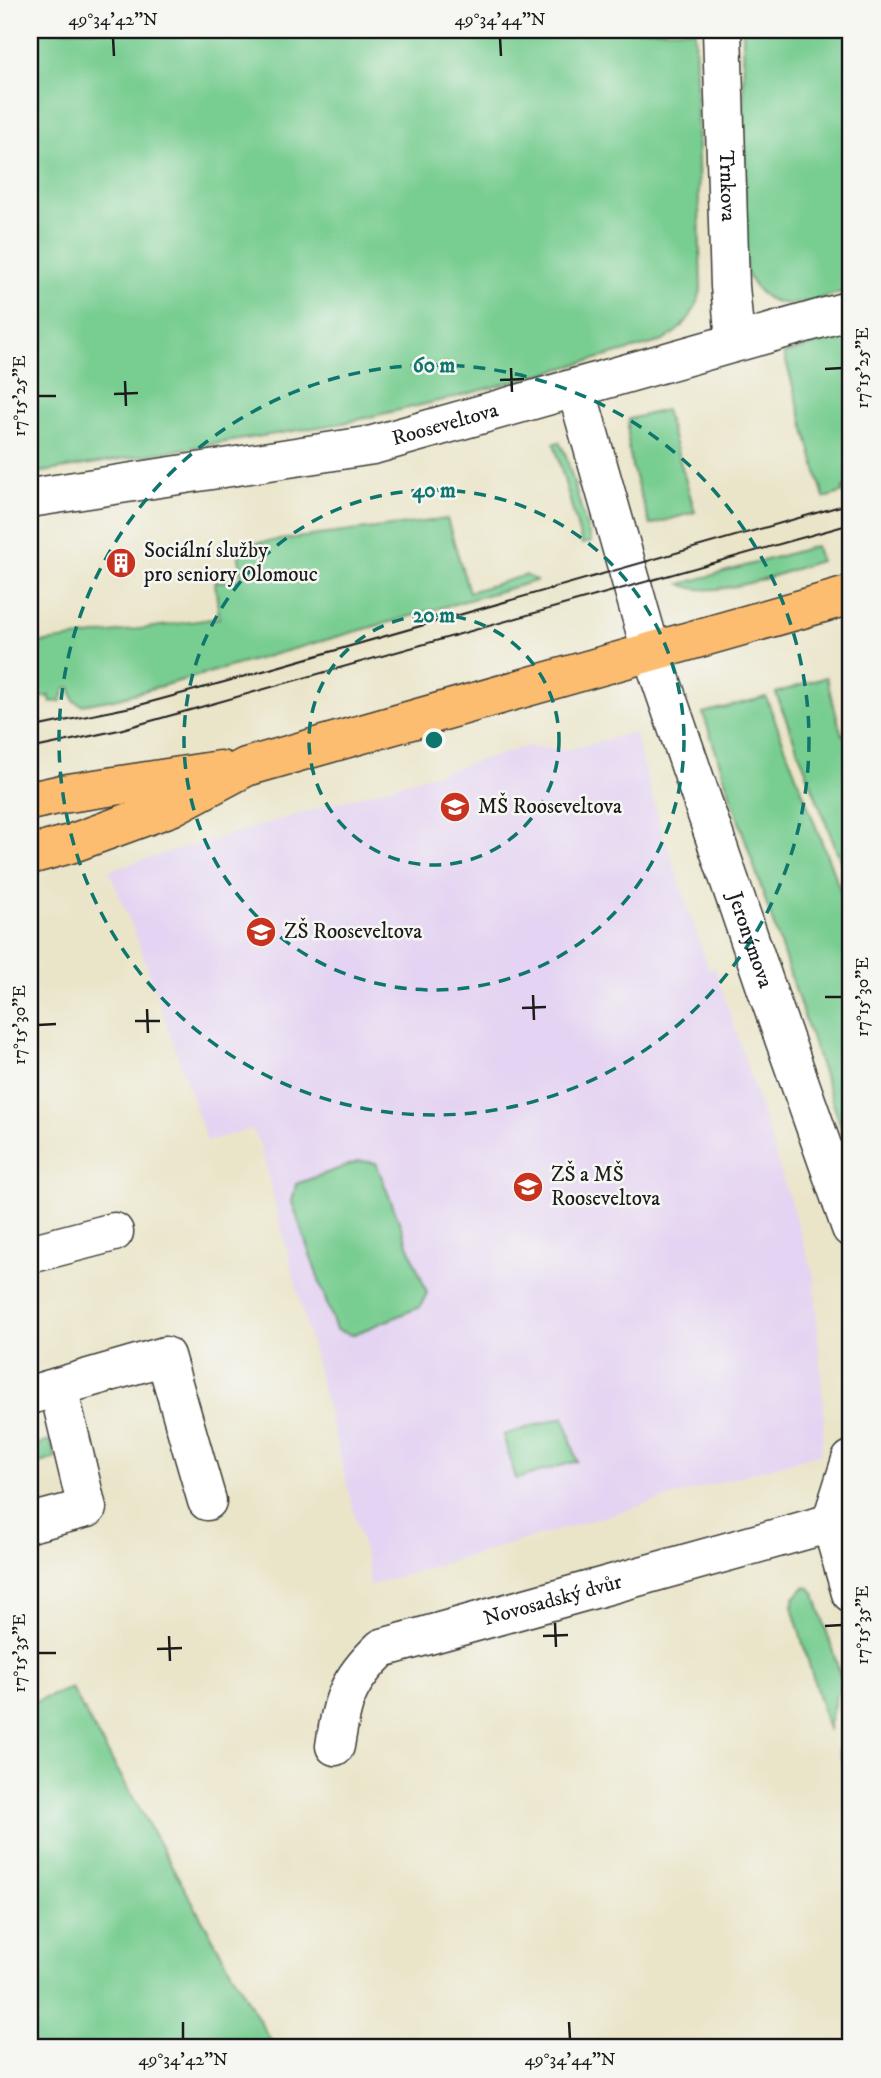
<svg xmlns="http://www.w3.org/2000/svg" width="881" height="2078" viewBox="0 0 881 2078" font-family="'IM FELL DW Pica',serif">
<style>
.built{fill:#e4d3f2}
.green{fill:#78cd91;stroke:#4a7456;stroke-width:2}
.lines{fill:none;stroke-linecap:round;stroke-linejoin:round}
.minor-casing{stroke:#3b3a36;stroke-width:41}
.major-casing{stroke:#3b3a36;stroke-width:41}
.minor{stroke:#fff;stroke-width:38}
.major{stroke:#fcbd6f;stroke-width:38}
.tram{stroke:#1c1c1c;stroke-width:2}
.ticks{fill:none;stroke:#1c1c1c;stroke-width:2.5}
.ring{fill:none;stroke:#0f766e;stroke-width:3.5;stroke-dasharray:12 9}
.labels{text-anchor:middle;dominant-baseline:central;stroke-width:5;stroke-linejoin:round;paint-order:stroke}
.street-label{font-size:21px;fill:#1c1c1c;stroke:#f6f6f2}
.poi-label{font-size:21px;fill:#1c1c1c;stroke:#f6f6f2;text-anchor:start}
.centre{fill:#0f766e;stroke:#f6f6f2;stroke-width:3.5}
.ring-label{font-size:21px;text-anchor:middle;font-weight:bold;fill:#0f766e;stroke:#f6f6f2;stroke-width:5;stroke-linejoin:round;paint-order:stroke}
.neatline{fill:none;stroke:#1c1c1c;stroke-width:2.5}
.ticks-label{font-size:18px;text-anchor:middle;fill:#1c1c1c}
</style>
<rect width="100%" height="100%" fill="#f6f6f2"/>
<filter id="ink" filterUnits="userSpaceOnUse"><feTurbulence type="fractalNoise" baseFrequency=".0143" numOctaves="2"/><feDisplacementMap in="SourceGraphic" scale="14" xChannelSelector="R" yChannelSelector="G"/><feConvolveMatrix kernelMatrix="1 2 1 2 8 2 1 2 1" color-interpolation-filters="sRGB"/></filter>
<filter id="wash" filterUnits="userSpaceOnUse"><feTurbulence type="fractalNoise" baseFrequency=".00686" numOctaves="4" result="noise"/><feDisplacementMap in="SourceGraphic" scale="28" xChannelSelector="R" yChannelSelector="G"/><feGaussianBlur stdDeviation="1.57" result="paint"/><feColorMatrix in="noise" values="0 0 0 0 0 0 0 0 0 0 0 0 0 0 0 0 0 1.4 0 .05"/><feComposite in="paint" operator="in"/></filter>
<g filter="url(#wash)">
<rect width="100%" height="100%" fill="#eae5c9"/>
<!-- built -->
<polygon class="built" points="634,732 661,827 709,970 715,968 729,1010 814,1276 824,1418 821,1453 370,1585 367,1563 260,1144 252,1129 207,1141 138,941 109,870 532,745 533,749 539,747 568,750"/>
<!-- green -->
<g class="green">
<path d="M30,30H695L701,291C694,315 685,327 663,341L456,397L343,423L30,474Z"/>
<path d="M743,30H851V289C810,301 768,322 746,271Z"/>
<polygon points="851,332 851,485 843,488 844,492 824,498 784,354"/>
<path d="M665,410L695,512L650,525C641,493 623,454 629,419Z"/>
<polygon points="559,442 565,453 591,542 582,544 554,443"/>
<polygon points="447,519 469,592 526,575 536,581 115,699 82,705 74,701 70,687 65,688 61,701 51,702 49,696 34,699 30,682 30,644 219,618 215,582 241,579 238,545"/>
<path d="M816,546L820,561C785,571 713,602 681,584Z"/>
<polygon points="826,677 842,735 844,736 851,734 851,888 776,693"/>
<polygon points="766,697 851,918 851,1157 703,713"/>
<polygon points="360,1161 376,1163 427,1293 420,1307 352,1335 336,1330 292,1202 296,1184"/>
<polygon points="564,1417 577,1461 516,1479 503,1435"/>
<polygon points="50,1441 56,1458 30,1466 30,1447"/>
<polygon points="805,1587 810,1588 815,1594 843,1684 836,1696 828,1729 792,1606 794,1598"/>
<polygon points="71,1688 275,2048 30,2048 30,1704"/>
<polygon points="851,1745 851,1808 843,1782 848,1779 839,1749"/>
</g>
</g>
<g filter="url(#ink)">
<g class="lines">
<!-- minor casing -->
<g class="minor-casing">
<g id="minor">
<path id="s1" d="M722,30L730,286L735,341"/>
<path id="s2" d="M576,388L651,651L769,996L851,1228"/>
<path id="s3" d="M30,498L373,445L851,310"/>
<polyline points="30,1254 114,1232"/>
<polyline points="30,1395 165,1356 207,1501"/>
<polyline points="851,1460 831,1523 851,1593"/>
<polyline points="30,1523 87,1508 58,1387"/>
<path id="s4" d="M335,1746C342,1700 347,1681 382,1648L831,1523"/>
</g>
</g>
<!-- major casing -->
<g class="major-casing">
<g id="major">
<polyline points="30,801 62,794 220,770"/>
<polyline points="30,855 70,844 171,807 246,767 851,595"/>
</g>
</g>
<!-- minor -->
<use href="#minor" class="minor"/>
<!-- major -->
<use href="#major" class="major"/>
<!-- tram -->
<g class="tram">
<polyline points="30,728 136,706 228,681 851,503"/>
<polyline points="30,749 119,730 851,524"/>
</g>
</g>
</g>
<!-- ticks -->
<path class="ticks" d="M113,38L114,56M500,38L501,56M511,368L512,392M825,369L842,368M500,380L524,379M125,381L126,406M114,394L138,393M38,396H56M533,995L534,1020M825,997H842M522,1008L546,1007M147,1009L148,1033M135,1021H160M38,1025L56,1024M555,1623L556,1647M825,1626L842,1625M169,1636L170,1661M543,1636L568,1635M157,1649L182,1648M38,1653H56M183,2022V2039M569,2022L570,2039"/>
<!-- distance rings -->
<g class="ring">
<circle cx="434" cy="740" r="125"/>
<circle cx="434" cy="740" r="250"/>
<circle cx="434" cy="740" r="375"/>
</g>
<!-- icons -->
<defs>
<g id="building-disc" transform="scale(1.575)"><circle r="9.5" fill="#c8321e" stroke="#f6f6f2"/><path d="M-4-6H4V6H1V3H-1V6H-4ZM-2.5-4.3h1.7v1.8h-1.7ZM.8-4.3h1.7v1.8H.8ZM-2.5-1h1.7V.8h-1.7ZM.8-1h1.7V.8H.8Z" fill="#fff"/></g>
<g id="school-disc" transform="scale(1.575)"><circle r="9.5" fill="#c8321e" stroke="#f6f6f2"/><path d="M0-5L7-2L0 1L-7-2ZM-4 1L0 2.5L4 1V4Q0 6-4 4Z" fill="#fff"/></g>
</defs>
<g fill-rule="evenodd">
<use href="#building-disc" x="121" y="563"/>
<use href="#school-disc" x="455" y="807"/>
<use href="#school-disc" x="261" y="932"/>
<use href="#school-disc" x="528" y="1187"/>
</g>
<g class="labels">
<!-- street labels -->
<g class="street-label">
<text stroke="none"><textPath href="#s1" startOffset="156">Trnkova</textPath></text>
<text stroke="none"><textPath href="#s3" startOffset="422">Rooseveltova</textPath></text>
<text stroke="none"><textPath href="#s2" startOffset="579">Jeronýmova</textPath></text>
<text stroke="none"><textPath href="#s4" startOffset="289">Novosadský dvůr</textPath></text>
</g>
<!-- poi labels -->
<g class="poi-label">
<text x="144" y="551">Sociální služby<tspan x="144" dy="24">pro seniory Olomouc</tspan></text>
<text x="478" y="807">MŠ Rooseveltova</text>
<text x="284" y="932">ZŠ Rooseveltova</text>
<text x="551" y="1175">ZŠ a MŠ<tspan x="551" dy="24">Rooseveltova</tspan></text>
</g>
</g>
<circle cx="434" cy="740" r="10" class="centre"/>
<g class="ring-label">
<text x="434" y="372">60 m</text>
<text x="434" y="497">40 m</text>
<text x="434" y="622">20 m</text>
</g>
<!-- margin -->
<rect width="881" height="2078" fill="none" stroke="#f6f6f2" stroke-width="77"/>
<rect x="38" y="38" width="804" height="2001" class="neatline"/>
<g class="ticks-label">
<text x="113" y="25">49°34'42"N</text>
<text x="500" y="25">49°34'44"N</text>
<text transform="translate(862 368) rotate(-90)" y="6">17°15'25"E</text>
<text transform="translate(19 396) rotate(-90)" y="6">17°15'25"E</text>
<text transform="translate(862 997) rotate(-90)" y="6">17°15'30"E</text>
<text transform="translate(19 1025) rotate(-90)" y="6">17°15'30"E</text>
<text transform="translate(862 1625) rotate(-90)" y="6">17°15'35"E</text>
<text transform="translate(19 1653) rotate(-90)" y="6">17°15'35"E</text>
<text x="183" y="2065">49°34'42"N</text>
<text x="570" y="2065">49°34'44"N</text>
</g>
</svg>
